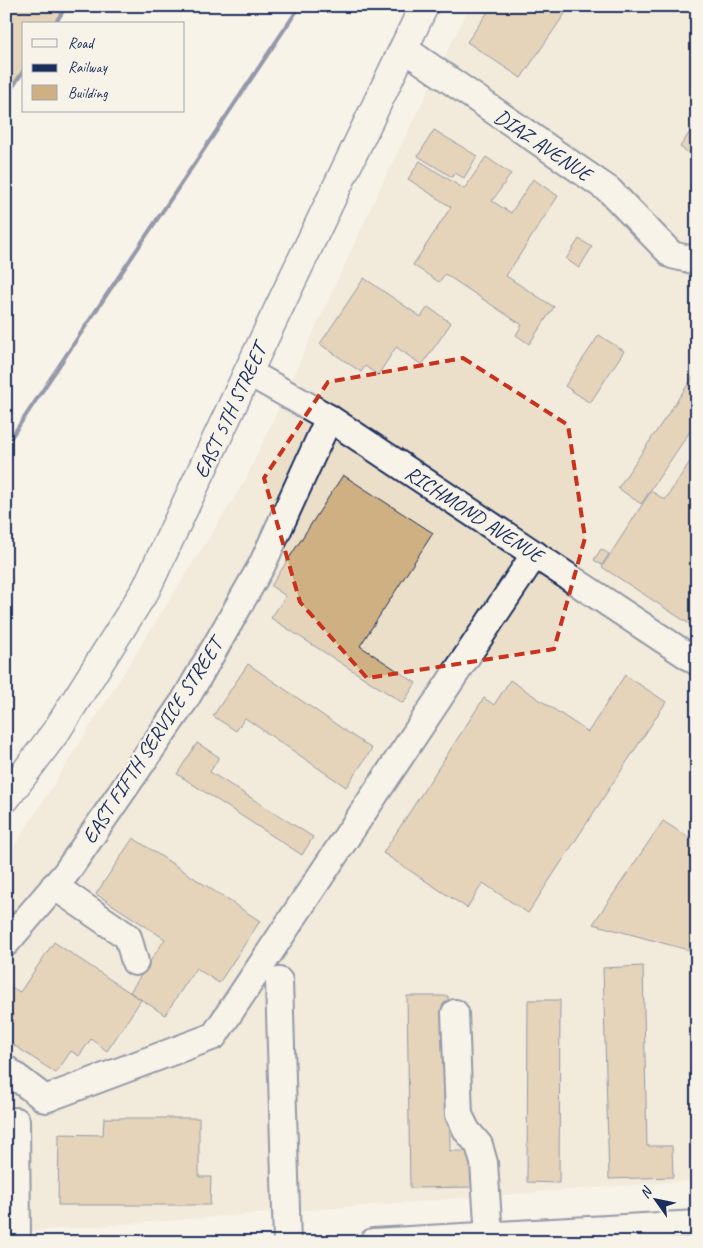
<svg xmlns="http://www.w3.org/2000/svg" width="703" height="1248" viewBox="0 0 703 1248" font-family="Caveat,sans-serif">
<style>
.built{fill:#ebdfc9}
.building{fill:#ceb082;stroke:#1b2f5e}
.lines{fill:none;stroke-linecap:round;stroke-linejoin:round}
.minor-casing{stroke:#1b2f5e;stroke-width:30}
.major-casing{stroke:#1b2f5e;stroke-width:31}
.minor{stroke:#f7f3e8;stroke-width:26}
.major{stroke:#f7f3e8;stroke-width:28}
.rail{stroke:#1b2f5e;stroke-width:4}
.marked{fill:none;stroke:#c8321e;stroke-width:4;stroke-dasharray:10 6;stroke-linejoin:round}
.labels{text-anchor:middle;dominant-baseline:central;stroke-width:5;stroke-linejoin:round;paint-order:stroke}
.street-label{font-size:21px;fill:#1b2f5e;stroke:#f7f3e8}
</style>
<rect width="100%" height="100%" fill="#f7f3e8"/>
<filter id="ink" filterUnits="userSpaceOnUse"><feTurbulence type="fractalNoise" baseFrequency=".02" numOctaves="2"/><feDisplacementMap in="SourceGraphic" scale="10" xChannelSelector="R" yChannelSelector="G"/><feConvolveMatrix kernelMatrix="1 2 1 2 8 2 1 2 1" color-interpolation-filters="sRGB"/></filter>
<g filter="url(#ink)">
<!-- built -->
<polygon class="built" points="470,6 697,6 697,1180 6,1233 6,860 246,479 382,184"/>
<!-- building -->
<g class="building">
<polygon points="6,6 65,6 53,24 24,24 24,69 6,95"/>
<polygon points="492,6 570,6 521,78 467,42"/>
<polygon points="697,121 697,159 680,147"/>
<polygon points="434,130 477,156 464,178 455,173 452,177 418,156"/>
<polygon points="486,157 511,174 492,201 511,213 533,179 558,196 506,276 554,307 529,344 516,335 522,325 445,274 439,282 413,265 451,207 408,179 420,161 464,189"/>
<polygon points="579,239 592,247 579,268 566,259"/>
<polygon points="364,278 421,317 428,307 451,323 422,365 396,347 378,375 365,366 361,372 320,344"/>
<polygon points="599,335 624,351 590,403 565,386"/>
<polygon points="695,374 697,421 641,504 618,488"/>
<polygon points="697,451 697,629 602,567 651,491 665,500"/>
<polygon points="343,475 433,533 360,646 416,683 403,703 271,618 286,596 271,586"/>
<polygon points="601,549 609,554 602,565 594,560"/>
<polygon points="248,664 372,749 346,787 245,718 236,731 213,716"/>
<polygon points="625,675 666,702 528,913 483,883 467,908 383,853 484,698 494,705 510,680 588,732"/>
<polygon points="197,743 219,757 210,772 313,837 302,855 177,774"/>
<polygon points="663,821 697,843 697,944 692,951 593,924"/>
<polygon points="133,838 260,921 219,983 196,968 165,1015 130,992 165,939 96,894"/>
<polygon points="54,942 141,1000 107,1051 91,1039 79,1056 71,1051 56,1073 6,1040 6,994 11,987 20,992"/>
<polygon points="643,966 647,1146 672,1146 673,1177 609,1179 603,968"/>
<polygon points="407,996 448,996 450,1151 475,1151 476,1187 410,1188"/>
<polygon points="528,1000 560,1000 559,1183 527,1182"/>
<polygon points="104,1118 199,1118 199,1177 211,1177 210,1205 58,1205 59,1134 103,1135"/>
</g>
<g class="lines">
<!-- minor casing -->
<g class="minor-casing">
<g id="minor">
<polyline points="403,48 609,190 672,255 697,261"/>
<polyline points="248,372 329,418 697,662"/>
<polyline points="54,886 128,937 135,962"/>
<polyline points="6,943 66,873 185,700 262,565 329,418"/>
<polyline points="279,981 287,1242"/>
<polyline points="455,1013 459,1115 467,1131 479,1145 484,1163 489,1236"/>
<polyline points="6,1069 45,1099 214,1036 535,554"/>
<polyline points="16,1121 17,1242"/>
<polyline points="373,1242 697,1224"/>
</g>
</g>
<!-- major casing -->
<g class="major-casing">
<polyline id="major" points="6,798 57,730 146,589 248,372 424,6"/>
</g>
<!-- minor -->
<use href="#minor" class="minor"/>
<!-- major -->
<use href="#major" class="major"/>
<!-- rail -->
<g class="rail">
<polyline points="55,24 66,6"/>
<polyline points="6,97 24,70"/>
<polyline points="6,445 300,6"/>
</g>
</g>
</g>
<!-- marked area -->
<path d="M0 0H703V1248H0ZM463,358L568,425L585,538L554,649L367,678L300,602L264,478L328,382Z" fill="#f7f3e8" fill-opacity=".55" fill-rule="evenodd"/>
<path class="marked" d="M463,358L568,425L585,538L554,649L367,678L300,602L264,478L328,382Z"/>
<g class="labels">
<!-- street labels -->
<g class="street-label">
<text transform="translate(543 145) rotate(34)">DIAZ AVENUE</text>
<text transform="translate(230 411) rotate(-65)">EAST 5TH STREET</text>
<text transform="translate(474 514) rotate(33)">RICHMOND AVENUE</text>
<text transform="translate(152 741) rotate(-57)">EAST FIFTH SERVICE STREET</text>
</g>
</g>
<!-- margin -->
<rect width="703" height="1248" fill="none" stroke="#f7f3e8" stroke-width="25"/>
<rect x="12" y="12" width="678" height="1223" fill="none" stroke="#1b2f5e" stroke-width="2" filter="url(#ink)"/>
<!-- legend -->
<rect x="22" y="22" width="162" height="90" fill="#f7f3e8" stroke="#9fa5b1"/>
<rect x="32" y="39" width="25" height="8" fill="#f7f3e8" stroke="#9fa5b1"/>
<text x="68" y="48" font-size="15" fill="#1b2f5e">Road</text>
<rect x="32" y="64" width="25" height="8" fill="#1b2f5e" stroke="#9fa5b1"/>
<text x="68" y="72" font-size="15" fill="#1b2f5e">Railway</text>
<rect x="32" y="85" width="25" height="15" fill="#ceb082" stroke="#9fa5b1"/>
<text x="68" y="98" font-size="15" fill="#1b2f5e">Building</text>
<!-- north arrow -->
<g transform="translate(656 1200) rotate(303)" stroke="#f7f3e8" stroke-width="4" paint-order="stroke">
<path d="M0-4L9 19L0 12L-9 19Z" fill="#1b2f5e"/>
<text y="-8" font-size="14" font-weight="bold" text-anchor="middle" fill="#1b2f5e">N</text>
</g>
</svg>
